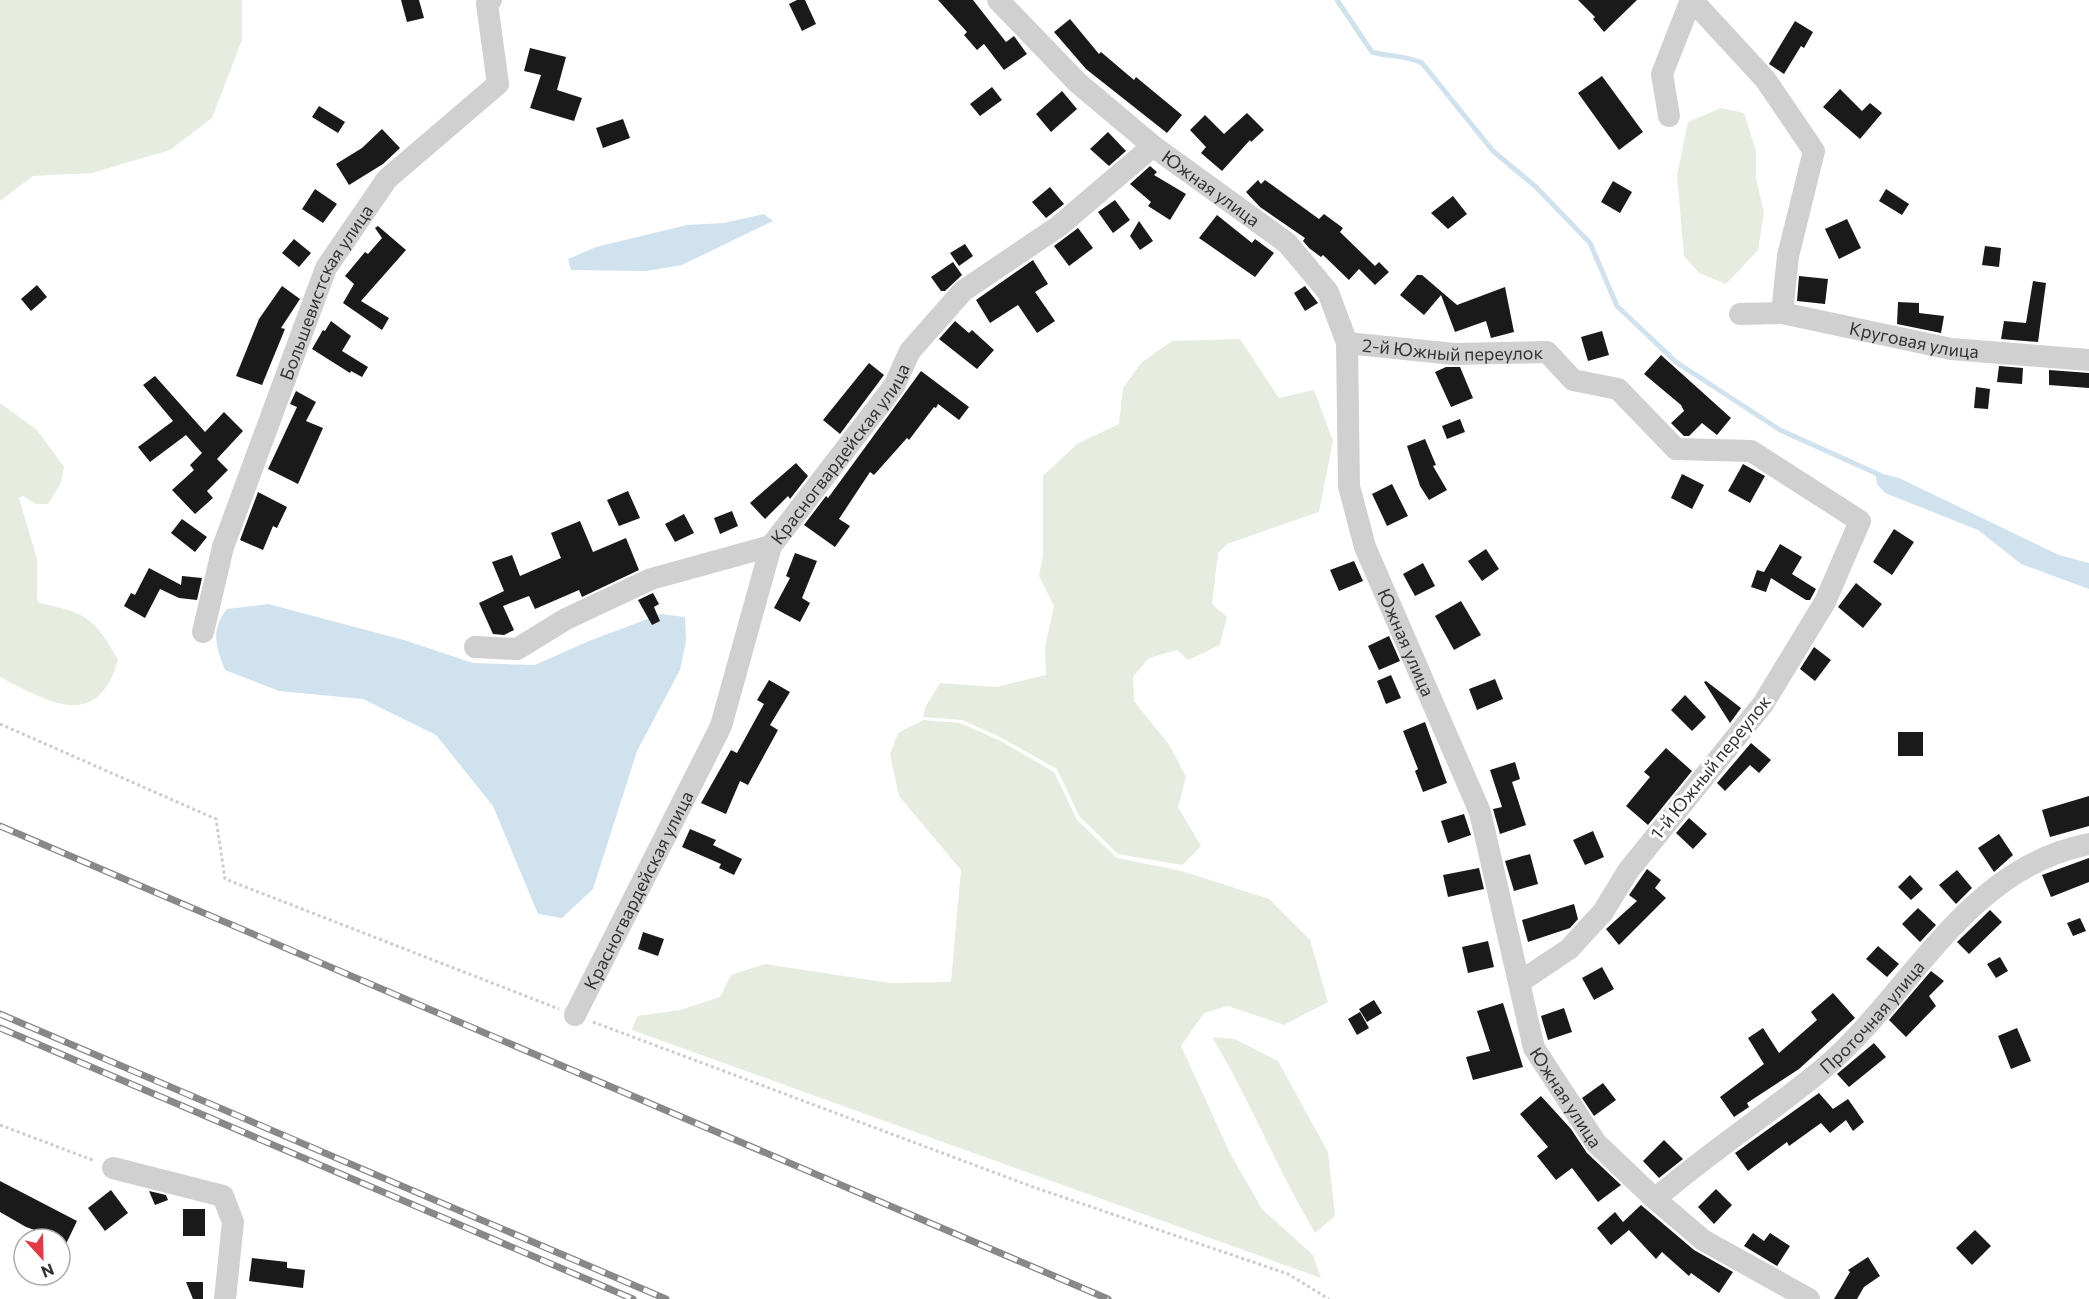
<svg xmlns="http://www.w3.org/2000/svg" width="2089" height="1299" viewBox="0 0 2089 1299" font-family="Commissioner,sans-serif">
<style>
.green{fill:#e6ecdf}
.water{fill:#cfe2ee}
.lines{fill:none;stroke-linecap:round;stroke-linejoin:round}
.stream{stroke:#cfe2ee;stroke-width:5}
.building{fill:#1a1a1a}
.path{stroke:#cdcdcd;stroke-width:3;stroke-dasharray:3 3;stroke-linecap:butt}
.minor{stroke:#d0d0d0;stroke-width:22}
.rail-casing{stroke:#888;stroke-width:7}
.rail{stroke:#fff;stroke-width:4.5;stroke-dasharray:14;stroke-linecap:butt}
.labels{text-anchor:middle;dominant-baseline:central;stroke-width:6;stroke-linejoin:round;paint-order:stroke}
.street-label{font-size:18px;fill:#333;stroke:#fff}
</style>
<rect width="100%" height="100%" fill="#fff"/>
<!-- green -->
<g class="green">
<polygon points="0,0 242,0 242,40 212,118 170,150 92,173 33,176 0,201"/>
<polygon points="1721,108 1744,113 1756,151 1756,178 1764,213 1758,250 1726,284 1699,273 1684,256 1677,175 1688,122"/>
<polygon points="1240,339 1279,398 1314,390 1333,441 1319,512 1227,544 1218,553 1212,604 1227,617 1220,645 1188,660 1177,650 1149,658 1133,677 1134,701 1170,746 1186,777 1178,807 1201,846 1182,865 1118,854 1079,816 1057,769 1000,737 962,720 923,717 926,706 940,683 996,687 1046,675 1045,647 1054,606 1039,576 1043,555 1043,476 1077,444 1119,424 1123,388 1142,362 1172,341"/>
<path d="M0,403L37,430L64,467L61,483L48,504H36L23,496L19,498L37,559V598L39,603C85,612 95,618 118,660C97,733 47,701 0,677Z"/>
<polygon points="923,720 960,723 999,740 1054,772 1077,820 1117,858 1182,871 1269,899 1310,940 1328,1002 1284,1025 1228,1006 1204,1013 1181,1046 1230,1153 1262,1209 1313,1255 1321,1278 632,1030 637,1016 680,1010 720,997 731,975 765,964 890,983 951,982 961,870 899,796 890,754 898,733"/>
<path d="M1212,1037L1235,1039L1278,1061L1328,1152L1335,1216L1315,1233C1277,1169 1250,1100 1212,1037Z"/>
</g>
<!-- water -->
<g class="water">
<polygon points="764,214 773,221 682,265 646,271 571,270 568,259 596,247 687,225 724,223"/>
<polygon points="1875,472 1899,478 2059,555 2089,563 2089,589 2021,564 1978,530 1885,493 1877,484"/>
<path d="M268,604L404,640L473,663L535,665L589,641L661,614L685,617L686,641L680,670L637,751L593,889L562,918L538,914L493,806L436,735L363,699L279,691L225,670C216,647 210,630 227,609Z"/>
</g>
<g class="lines">
<!-- stream -->
<path class="stream" d="M1337,0L1372,52C1390,57 1405,55 1422,63L1493,151L1536,187L1590,243L1617,306L1676,362L1780,430L1880,475"/>
</g>
<!-- building -->
<g class="building">
<polygon points="401,0 419,0 424,18 407,22"/>
<polygon points="797,0 805,0 816,24 802,31 789,4"/>
<polygon points="938,0 973,0 1006,42 1014,36 1027,54 1004,70 984,44 977,50 964,35 967,32"/>
<polygon points="1578,0 1637,0 1604,32 1593,19 1595,17"/>
<polygon points="1070,19 1099,54 1101,52 1134,80 1136,77 1182,115 1167,133 1086,69 1054,32"/>
<polygon points="1795,21 1813,32 1804,48 1801,46 1784,74 1769,64"/>
<polygon points="530,48 566,57 557,90 582,98 574,121 530,108 541,75 524,71"/>
<polygon points="1602,76 1643,132 1619,150 1578,93"/>
<polygon points="992,87 1002,100 980,116 970,104"/>
<polygon points="1840,89 1862,111 1870,103 1882,113 1860,139 1823,107"/>
<polygon points="1062,91 1077,109 1051,132 1036,114"/>
<polygon points="319,106 345,122 338,133 312,117"/>
<polygon points="1247,113 1264,130 1251,142 1250,140 1222,171 1201,153 1206,147 1190,130 1205,115 1224,134"/>
<polygon points="623,119 630,138 603,148 596,128"/>
<polygon points="382,129 400,148 383,164 349,185 336,164 362,148"/>
<polygon points="1108,132 1126,151 1109,166 1090,149"/>
<polygon points="1150,166 1157,172 1154,175 1186,194 1170,220 1148,206 1151,202 1130,184"/>
<polygon points="1258,180 1261,184 1265,180 1319,219 1324,214 1343,228 1340,232 1375,266 1379,262 1389,272 1375,285 1359,269 1349,280 1323,255 1321,257 1309,248 1303,241 1305,238 1260,207 1246,192"/>
<polygon points="1613,181 1632,192 1620,213 1601,202"/>
<polygon points="1050,187 1064,204 1046,218 1032,202"/>
<polygon points="315,189 337,204 323,223 302,209"/>
<polygon points="1886,189 1909,204 1902,215 1879,201"/>
<polygon points="1453,196 1467,214 1448,229 1431,213"/>
<polygon points="1115,200 1130,220 1113,233 1098,212"/>
<polygon points="1217,215 1252,243 1255,239 1274,253 1255,277 1199,238"/>
<polygon points="1847,219 1861,248 1839,259 1825,229"/>
<polygon points="1139,221 1153,241 1140,250 1130,236"/>
<polygon points="378,226 406,250 361,301 389,318 382,330 343,303 354,284 345,276 365,252 368,254 382,238 375,228"/>
<polygon points="1078,228 1093,248 1069,266 1054,246"/>
<polygon points="294,239 311,253 299,267 282,253"/>
<polygon points="965,244 973,256 959,266 950,253"/>
<polygon points="1985,246 2001,248 1999,267 1982,265"/>
<polygon points="1033,260 1048,284 1035,292 1055,321 1037,333 1018,305 990,323 976,300"/>
<polygon points="953,262 962,275 945,291 941,291 931,277"/>
<polygon points="1417,275 1422,275 1457,305 1505,287 1514,332 1491,338 1486,321 1455,332 1441,295 1424,315 1400,295"/>
<polygon points="1799,276 1828,279 1825,304 1797,301"/>
<polygon points="2033,281 2046,283 2038,342 2001,339 2004,321 2026,323"/>
<polygon points="37,285 47,297 31,311 21,299"/>
<polygon points="282,286 300,299 281,328 285,329 262,385 236,376 259,319"/>
<polygon points="1305,286 1318,303 1305,311 1294,293"/>
<polygon points="1898,302 1919,303 1919,313 1944,316 1941,333 1897,324"/>
<polygon points="331,321 351,336 342,351 368,367 362,377 351,371 350,373 312,349 323,330 325,331"/>
<polygon points="955,321 969,333 972,330 994,350 977,369 939,339"/>
<polygon points="1602,331 1609,355 1588,361 1581,337"/>
<polygon points="1661,355 1731,418 1717,435 1702,423 1689,436 1684,436 1671,423 1684,411 1681,405 1644,374"/>
<polygon points="869,363 884,375 840,434 823,420"/>
<polygon points="1999,366 2023,368 2022,384 1997,382"/>
<polygon points="1446,367 1460,367 1473,398 1451,407 1435,372"/>
<polygon points="2049,370 2089,373 2089,388 2049,385"/>
<polygon points="921,371 969,407 959,420 938,404 936,408 934,407 909,440 907,438 874,475 870,472 839,519 850,526 835,547 804,525 826,496 828,498"/>
<polygon points="155,376 205,432 224,412 243,431 217,459 228,470 207,491 213,498 195,514 172,490 194,470 190,465 202,453 186,435 150,462 138,447 173,421 143,385"/>
<polygon points="1976,387 1990,389 1988,409 1974,408"/>
<polygon points="296,391 316,402 306,421 323,428 298,484 268,469 297,407 290,404"/>
<polygon points="1460,419 1465,432 1447,439 1442,426"/>
<polygon points="1425,439 1436,465 1433,466 1447,490 1429,500 1420,486 1407,446"/>
<polygon points="796,463 808,476 790,499 788,496 765,519 750,503"/>
<polygon points="1743,464 1765,476 1750,503 1728,491"/>
<polygon points="1682,474 1704,485 1692,509 1671,498"/>
<polygon points="1392,484 1408,516 1387,526 1372,494"/>
<polygon points="628,491 640,518 619,526 607,500"/>
<polygon points="258,492 287,507 277,528 273,526 263,550 240,540"/>
<polygon points="732,511 738,526 720,534 714,518"/>
<polygon points="684,514 694,533 675,542 665,524"/>
<polygon points="182,519 207,537 195,552 171,533"/>
<polygon points="580,521 593,552 626,538 639,570 582,597 579,590 535,609 529,596 503,606 514,630 504,635 493,634 479,603 504,591 492,562 512,555 520,576 561,558 551,533"/>
<polygon points="1894,529 1914,542 1892,575 1873,562"/>
<polygon points="1780,544 1802,557 1792,574 1816,589 1810,600 1806,600 1771,578 1766,592 1751,587 1757,570 1764,572"/>
<polygon points="1486,549 1499,569 1482,581 1468,561"/>
<polygon points="795,553 817,561 802,598 810,603 800,622 774,608 790,578 786,576"/>
<polygon points="1354,561 1363,581 1339,591 1330,570"/>
<polygon points="1423,563 1435,586 1415,596 1403,574"/>
<polygon points="149,568 181,585 182,576 202,578 197,600 179,598 160,589 145,618 124,606 131,593 135,595"/>
<polygon points="1856,583 1882,604 1863,628 1838,607"/>
<polygon points="653,593 659,604 654,607 660,621 652,625 638,600"/>
<polygon points="1461,601 1481,635 1454,650 1435,616"/>
<polygon points="1389,636 1400,661 1379,670 1368,646"/>
<polygon points="1814,647 1831,660 1815,681 1800,669"/>
<polygon points="1391,675 1401,698 1386,704 1377,681"/>
<polygon points="1495,679 1503,699 1477,710 1469,689"/>
<polygon points="769,680 790,692 770,725 778,730 748,785 740,781 726,814 701,803 731,750 737,753 764,704 757,700"/>
<polygon points="1706,681 1741,708 1730,723 1704,682"/>
<polygon points="1685,695 1706,717 1692,731 1671,710"/>
<polygon points="1425,722 1447,783 1423,792 1415,771 1418,769 1403,731"/>
<rect x="1898" y="732" width="25" height="24"/>
<polygon points="1751,743 1771,760 1759,773 1750,765 1725,791 1717,783"/>
<polygon points="1666,748 1692,771 1648,825 1626,806 1650,777 1644,772"/>
<polygon points="1515,762 1520,779 1512,782 1526,825 1500,834 1493,809 1502,807 1490,770"/>
<polygon points="2089,796 2089,826 2050,837 2042,810"/>
<polygon points="1464,814 1471,835 1448,843 1441,821"/>
<polygon points="1689,818 1707,834 1693,849 1676,833"/>
<polygon points="690,829 716,840 713,845 742,859 734,875 719,868 721,864 682,847"/>
<polygon points="1593,831 1604,857 1585,865 1573,840"/>
<polygon points="1999,834 2013,855 1994,872 1978,848"/>
<polygon points="1530,854 1538,884 1514,891 1505,861"/>
<polygon points="2089,858 2089,882 2051,897 2042,875"/>
<polygon points="1479,868 1484,889 1448,897 1443,875"/>
<polygon points="1647,869 1661,880 1655,888 1666,898 1619,945 1606,929 1637,901 1629,895"/>
<polygon points="1957,870 1972,888 1956,904 1939,885"/>
<polygon points="1910,875 1923,889 1911,900 1898,887"/>
<polygon points="1574,904 1578,919 1570,928 1528,942 1522,920"/>
<polygon points="1918,908 1936,925 1920,942 1902,924"/>
<polygon points="1990,910 2002,922 1969,954 1957,942"/>
<polygon points="2080,918 2086,931 2073,936 2067,923"/>
<polygon points="643,932 664,939 658,956 638,949"/>
<polygon points="1488,941 1494,967 1468,973 1462,947"/>
<polygon points="1878,946 1899,964 1887,977 1866,959"/>
<polygon points="2000,957 2008,971 1996,978 1987,964"/>
<polygon points="1602,967 1614,989 1594,1000 1582,978"/>
<polygon points="1931,971 1944,981 1929,996 1936,1006 1906,1037 1889,1020"/>
<polygon points="1833,993 1855,1018 1799,1069 1747,1103 1749,1107 1734,1117 1720,1097 1764,1064 1748,1038 1763,1028 1779,1053 1817,1020 1811,1012"/>
<polygon points="1374,1000 1382,1013 1367,1022 1359,1009"/>
<polygon points="1503,1003 1523,1067 1473,1080 1466,1057 1490,1051 1477,1011"/>
<polygon points="1564,1008 1572,1032 1548,1040 1541,1016"/>
<polygon points="1360,1012 1369,1028 1357,1035 1348,1019"/>
<polygon points="2017,1028 2031,1061 2011,1069 1998,1036"/>
<polygon points="1874,1043 1886,1057 1849,1087 1837,1074"/>
<polygon points="1603,1083 1616,1100 1594,1116 1582,1098"/>
<polygon points="1819,1093 1833,1109 1848,1099 1864,1122 1853,1131 1846,1120 1830,1133 1821,1123 1789,1146 1787,1142 1748,1171 1735,1153"/>
<polygon points="1541,1096 1571,1129 1587,1153 1621,1185 1598,1202 1572,1168 1556,1180 1537,1156 1548,1147 1520,1114"/>
<polygon points="1664,1140 1683,1159 1659,1178 1643,1161"/>
<polygon points="0,1181 77,1221 66,1244 60,1239 26,1227 0,1212"/>
<polygon points="1716,1189 1732,1205 1714,1224 1698,1207"/>
<polygon points="111,1190 128,1213 105,1231 88,1208"/>
<polygon points="149,1191 166,1195 168,1200 155,1205"/>
<polygon points="1641,1205 1694,1250 1733,1272 1719,1293 1691,1273 1689,1276 1662,1252 1656,1259 1629,1230 1611,1245 1597,1228 1615,1212 1623,1222"/>
<rect x="183" y="1209" width="22" height="27"/>
<polygon points="1975,1230 1991,1246 1972,1265 1956,1248"/>
<polygon points="1753,1233 1764,1241 1770,1233 1790,1246 1777,1266 1744,1246"/>
<polygon points="1868,1257 1880,1276 1864,1287 1857,1299 1834,1299 1850,1272 1848,1270"/>
<polygon points="252,1258 287,1262 287,1268 305,1270 303,1288 249,1281"/>
<polygon points="186,1282 203,1282 203,1299 193,1299"/>
</g>
<g class="lines">
<!-- path -->
<g class="path">
<polyline points="0,724 216,819 225,879 559,1009"/>
<polyline points="593,1022 1033,1187 1288,1274 1329,1299"/>
<polyline points="0,1125 95,1161"/>
</g>
<!-- minor -->
<g class="minor">
<path id="s1" d="M998,0L1078,83L1153,146L1287,243L1328,292L1347,343L1349,486L1365,547L1480,812L1534,1048L1596,1143L1655,1199L1703,1240L1809,1299"/>
<polyline points="1692,0 1765,79 1814,151 1788,256 1782,313"/>
<polyline points="1669,116 1662,74 1691,0"/>
<path id="s2" d="M1740,314L1782,313L1951,349L2089,360"/>
<path id="s3" d="M1347,343L1454,354L1547,352L1573,380L1618,389L1676,449L1751,451L1860,521L1825,602L1763,704L1628,871L1603,912L1569,949L1520,982"/>
<path id="s4" d="M203,632L223,547L326,268L387,179L498,84L487,4L491,0"/>
<polyline points="475,647 517,649 566,619 651,579 771,546"/>
<path id="s5" d="M575,1015L721,726L771,546L894,386L910,351L963,291L1059,226L1153,146"/>
<polyline points="113,1168 223,1196 233,1222 225,1299"/>
<path id="s6" d="M1655,1199C1709,1152 1769,1114 1824,1068C1912,993 1965,868 2089,844"/>
</g>
<!-- rail casing -->
<g class="rail-casing">
<g id="rail">
<polyline points="0,826 1108,1299"/>
<polyline points="0,1014 666,1299"/>
<polyline points="0,1028 633,1299"/>
</g>
</g>
<!-- rail -->
<use href="#rail" class="rail"/>
</g>
<g class="labels">
<!-- street labels -->
<g class="street-label">
<text stroke="none"><textPath href="#s1" startOffset="285">Южная улица</textPath></text>
<text stroke="none"><textPath href="#s4" startOffset="363">Большевистская улица</textPath></text>
<text stroke="none"><textPath href="#s2" startOffset="177">Круговая улица</textPath></text>
<text stroke="none"><textPath href="#s3" startOffset="106">2-й Южный переулок</textPath></text>
<text stroke="none"><textPath href="#s5" startOffset="626">Красногвардейская улица</textPath></text>
<text stroke="none"><textPath href="#s1" startOffset="807">Южная улица</textPath></text>
<text transform="translate(1710 767) rotate(-51)">1-й Южный переулок</text>
<text stroke="none"><textPath href="#s5" startOffset="140">Красногвардейская улица</textPath></text>
<text stroke="none"><textPath href="#s6" startOffset="284">Проточная улица</textPath></text>
<text stroke="none"><textPath href="#s1" startOffset="1293">Южная улица</textPath></text>
</g>
</g>
<!-- north arrow -->
<g transform="translate(42 1257) rotate(158)"><circle r="28" fill="#ffffff" stroke="#adadad" stroke-width="1.5"/>
<path d="M0-4.5L10 22L0 15L-10 22Z" fill="#e63946"/>
<text y="-9" font-size="16" font-weight="bold" text-anchor="middle" fill="#333333">N</text>
</g>
</svg>
